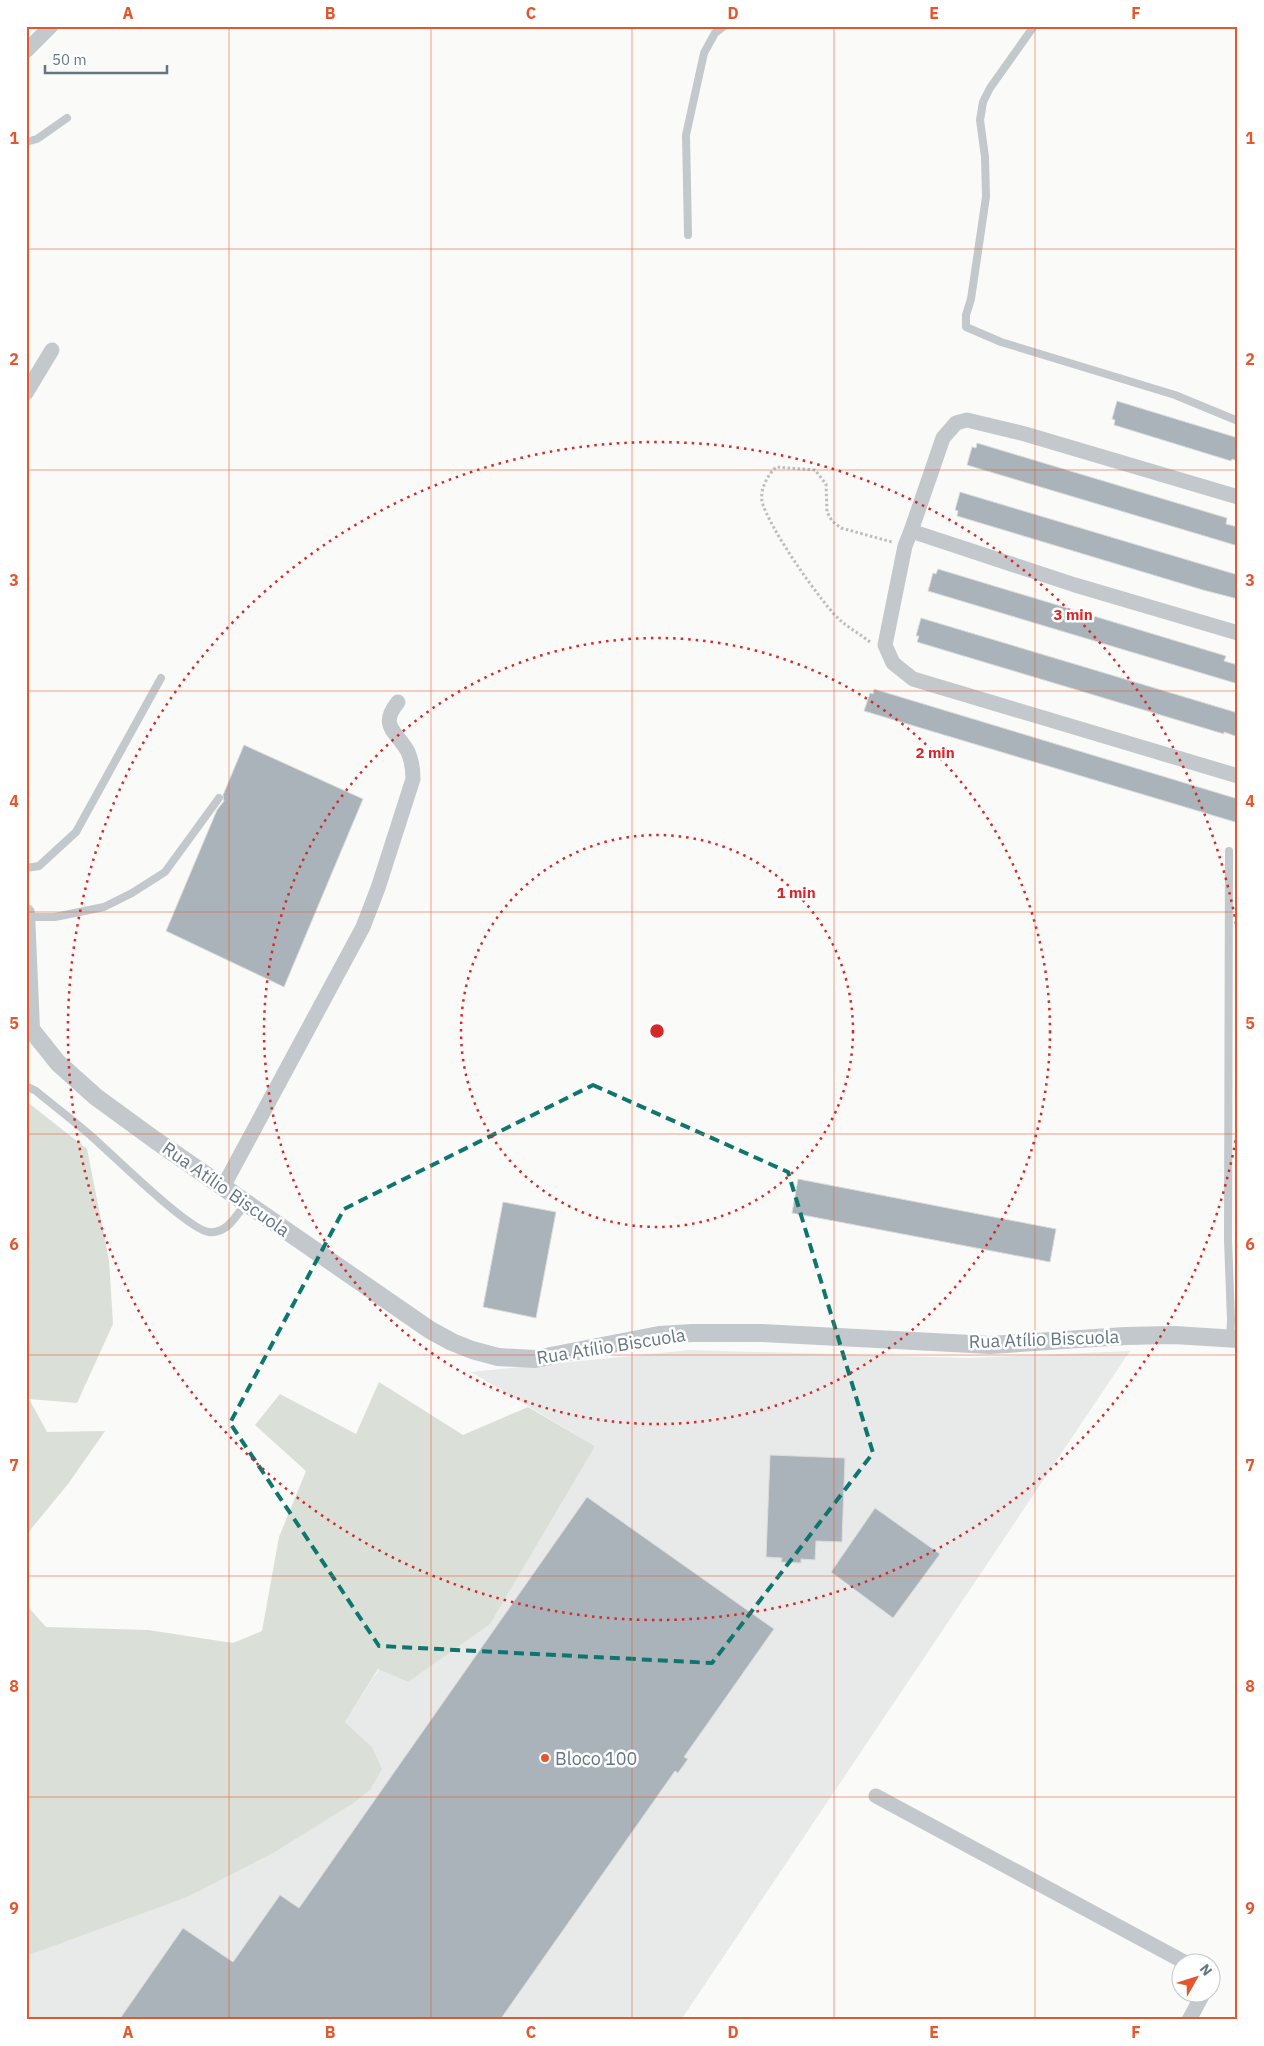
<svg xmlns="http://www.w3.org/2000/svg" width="1264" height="2046" viewBox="0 0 1264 2046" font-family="'IBM Plex Sans',sans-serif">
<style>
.built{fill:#e8e9e9}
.green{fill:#dadfd7}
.building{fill:#aab3b9;stroke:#dcdcda}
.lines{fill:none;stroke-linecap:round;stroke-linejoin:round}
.path{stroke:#bbbfc2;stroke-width:3;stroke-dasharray:2.5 2.5;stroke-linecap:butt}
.service{stroke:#c3c8cc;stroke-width:8}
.minor{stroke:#c3c8cc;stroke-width:15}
.tertiary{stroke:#c3c8cc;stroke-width:18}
.marked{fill:none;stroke:#0f766e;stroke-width:4;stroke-dasharray:10 6;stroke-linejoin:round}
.grid{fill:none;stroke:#e4572e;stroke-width:1;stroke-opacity:0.55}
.ring{fill:none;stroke:#d62828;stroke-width:2.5;stroke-dasharray:2.5 5}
.poi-dot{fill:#e4572e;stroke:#fff;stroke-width:2}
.labels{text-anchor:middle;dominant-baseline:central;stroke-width:5;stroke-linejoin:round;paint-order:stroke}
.street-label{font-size:18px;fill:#657683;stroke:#fff}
.poi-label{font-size:18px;fill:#657683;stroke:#fff;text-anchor:start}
.centre{fill:#d62828;stroke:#fff;stroke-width:2.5}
.ring-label{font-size:15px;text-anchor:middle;font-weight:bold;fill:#d62828;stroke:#fff;stroke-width:5;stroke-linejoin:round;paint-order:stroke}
.neatline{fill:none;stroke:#e4572e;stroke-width:2}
.grid-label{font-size:16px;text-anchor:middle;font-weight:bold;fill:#e4572e}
</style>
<rect width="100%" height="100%" fill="#fafaf8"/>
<!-- built -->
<polygon class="built" points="690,1350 968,1358 1130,1351 681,2020 26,2020 26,1956 275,1852 354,1803 370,1790 372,1747 345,1722 379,1669 408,1682 595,1446 471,1372"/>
<!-- green -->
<g class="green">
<polygon points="26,1101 87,1149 109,1260 113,1324 77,1403 29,1399 47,1432 105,1431 68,1484 26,1535"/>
<polygon points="379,1382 463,1435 528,1407 595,1446 490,1624 408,1682 378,1669 345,1722 372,1747 382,1769 370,1790 354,1803 275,1852 187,1897 26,1956 26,1561 29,1608 46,1627 148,1630 233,1643 262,1631 279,1537 306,1471 255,1425 280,1394 356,1434"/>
</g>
<!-- building -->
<g class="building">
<polygon points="1117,401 1238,438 1238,461 1232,459 1231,461 1114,425 1115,420 1112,419"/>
<polygon points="977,443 1227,518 1226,524 1238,527 1238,546 967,465 972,447 976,448"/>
<polygon points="960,492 1238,575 1238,599 1203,590 957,516 958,511 955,510"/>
<polygon points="938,569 1226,656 1224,661 1238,665 1238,684 928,591 933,573 936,574"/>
<polygon points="921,618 1238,713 1238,737 1224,732 1224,734 917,642 919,636 916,636"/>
<polygon points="874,689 1238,799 1238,811 1235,822 864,711 870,693 873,694"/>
<polygon points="244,745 363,799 284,987 166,931 217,810 224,801 223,795"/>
<polygon points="798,1179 1056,1229 1050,1262 792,1213"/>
<polygon points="503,1202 556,1212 536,1318 483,1307"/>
<polygon points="770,1455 845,1458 842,1542 816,1541 815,1560 801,1559 801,1563 781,1562 782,1558 766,1557"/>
<polygon points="587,1497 774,1629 684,1757 688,1759 678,1773 675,1771 500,2020 119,2020 183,1928 233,1962 280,1895 299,1908"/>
<polygon points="875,1508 940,1554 893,1618 831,1572"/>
</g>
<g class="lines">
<!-- path -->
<path class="path" d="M870,642C861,635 851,629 842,622C823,606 767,525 762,501C760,488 768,475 776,467L815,470L826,484L827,512L832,521L841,528L892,542"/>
<!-- service -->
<g class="service">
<polyline points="1034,26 990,88 983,102 980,120 985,157 986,197 971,299 966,315 966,327 1001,342 1175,395 1238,421"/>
<polyline points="26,142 37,139 67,118"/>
<polyline points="688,235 686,135 704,53 715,33 724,26"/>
<polyline points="1229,851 1228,1240 1231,1320 1230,1339"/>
<polyline points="26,868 39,866 76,832 161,678"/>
<polyline points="27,917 55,917 104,907 132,893 165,872 219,798"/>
<path d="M26,1086L36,1091C54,1106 73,1120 90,1135C111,1153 188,1230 209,1232C227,1234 236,1216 246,1203"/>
</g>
<!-- minor -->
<g class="minor">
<polyline points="26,51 51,26"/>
<polyline points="26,393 52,350"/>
<polyline points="1238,497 1025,434 967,420 956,423 943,438 911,531 1075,585 1238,633"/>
<polyline points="911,531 905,546 885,645 893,663 913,679 1238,776"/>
<path d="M223,1187L363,927L378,888L413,779C413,770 412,761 408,752C397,731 378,727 398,702"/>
<polyline points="876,1796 1188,1964"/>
<polyline points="1212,1976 1212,1979"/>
<polyline points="1189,2020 1203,1994"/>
</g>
<!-- tertiary -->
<g class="tertiary">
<polyline points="26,913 31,1029"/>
<polyline points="26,1023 58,1063 96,1097 155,1140 430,1330 452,1342 472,1350 498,1357 535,1359 659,1335 692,1333 762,1333 990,1345 1125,1336 1174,1335 1238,1339"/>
</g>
</g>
<!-- marked area -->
<path class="marked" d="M593,1085L788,1172L873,1453L712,1663L379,1646L230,1423L344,1209Z"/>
<!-- grid -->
<path class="grid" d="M229,26V2020M431,26V2020M632,26V2020M834,26V2020M1035,26V2020M26,249H1238M26,470H1238M26,691H1238M26,912H1238M26,1134H1238M26,1355H1238M26,1576H1238M26,1797H1238"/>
<!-- distance rings -->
<g class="ring">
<circle cx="657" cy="1031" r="196"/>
<circle cx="657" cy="1031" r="393"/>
<path d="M1237 1133A589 589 0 1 1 1237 929"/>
</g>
<!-- markers -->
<circle class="poi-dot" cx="545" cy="1758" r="5"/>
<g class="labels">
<!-- street labels -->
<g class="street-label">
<text transform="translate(226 1189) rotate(35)">Rua Atílio Biscuola</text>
<text transform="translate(1044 1339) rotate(-2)">Rua Atílio Biscuola</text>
<text transform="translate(611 1346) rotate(-9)">Rua Atílio Biscuola</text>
</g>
<!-- poi labels -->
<g class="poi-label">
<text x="555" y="1758">Bloco 100</text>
</g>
</g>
<circle cx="657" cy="1031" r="8" class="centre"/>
<g class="ring-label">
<text x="1073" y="620">3 min</text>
<text x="935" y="758">2 min</text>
<text x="796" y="898">1 min</text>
</g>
<!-- border -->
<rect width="1264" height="2046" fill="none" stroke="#ffffff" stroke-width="55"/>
<!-- north arrow -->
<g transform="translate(1196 1978) rotate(51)"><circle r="24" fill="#ffffff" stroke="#c1c8cd"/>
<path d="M0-4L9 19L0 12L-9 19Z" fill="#e4572e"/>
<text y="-8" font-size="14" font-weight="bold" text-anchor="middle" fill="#657683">N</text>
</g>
<!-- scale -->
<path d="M45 65v8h122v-8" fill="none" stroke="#657683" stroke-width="2.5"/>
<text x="52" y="65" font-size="15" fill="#657683" stroke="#ffffff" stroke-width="4" paint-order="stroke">50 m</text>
<rect x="28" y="28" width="1208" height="1990" class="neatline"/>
<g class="grid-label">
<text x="128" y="19">A</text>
<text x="330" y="19">B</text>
<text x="531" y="19">C</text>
<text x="733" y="19">D</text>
<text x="934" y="19">E</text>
<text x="1136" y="19">F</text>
<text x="14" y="144">1</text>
<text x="1250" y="144">1</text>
<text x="14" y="365">2</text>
<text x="1250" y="365">2</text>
<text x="14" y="586">3</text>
<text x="1250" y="586">3</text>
<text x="14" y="807">4</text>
<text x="1250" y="807">4</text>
<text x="14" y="1029">5</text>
<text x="1250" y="1029">5</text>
<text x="14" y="1250">6</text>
<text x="1250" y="1250">6</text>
<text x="14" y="1471">7</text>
<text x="1250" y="1471">7</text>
<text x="14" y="1692">8</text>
<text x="1250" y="1692">8</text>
<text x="14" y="1914">9</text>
<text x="1250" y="1914">9</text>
<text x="128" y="2038">A</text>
<text x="330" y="2038">B</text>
<text x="531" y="2038">C</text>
<text x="733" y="2038">D</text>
<text x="934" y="2038">E</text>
<text x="1136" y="2038">F</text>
</g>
</svg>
